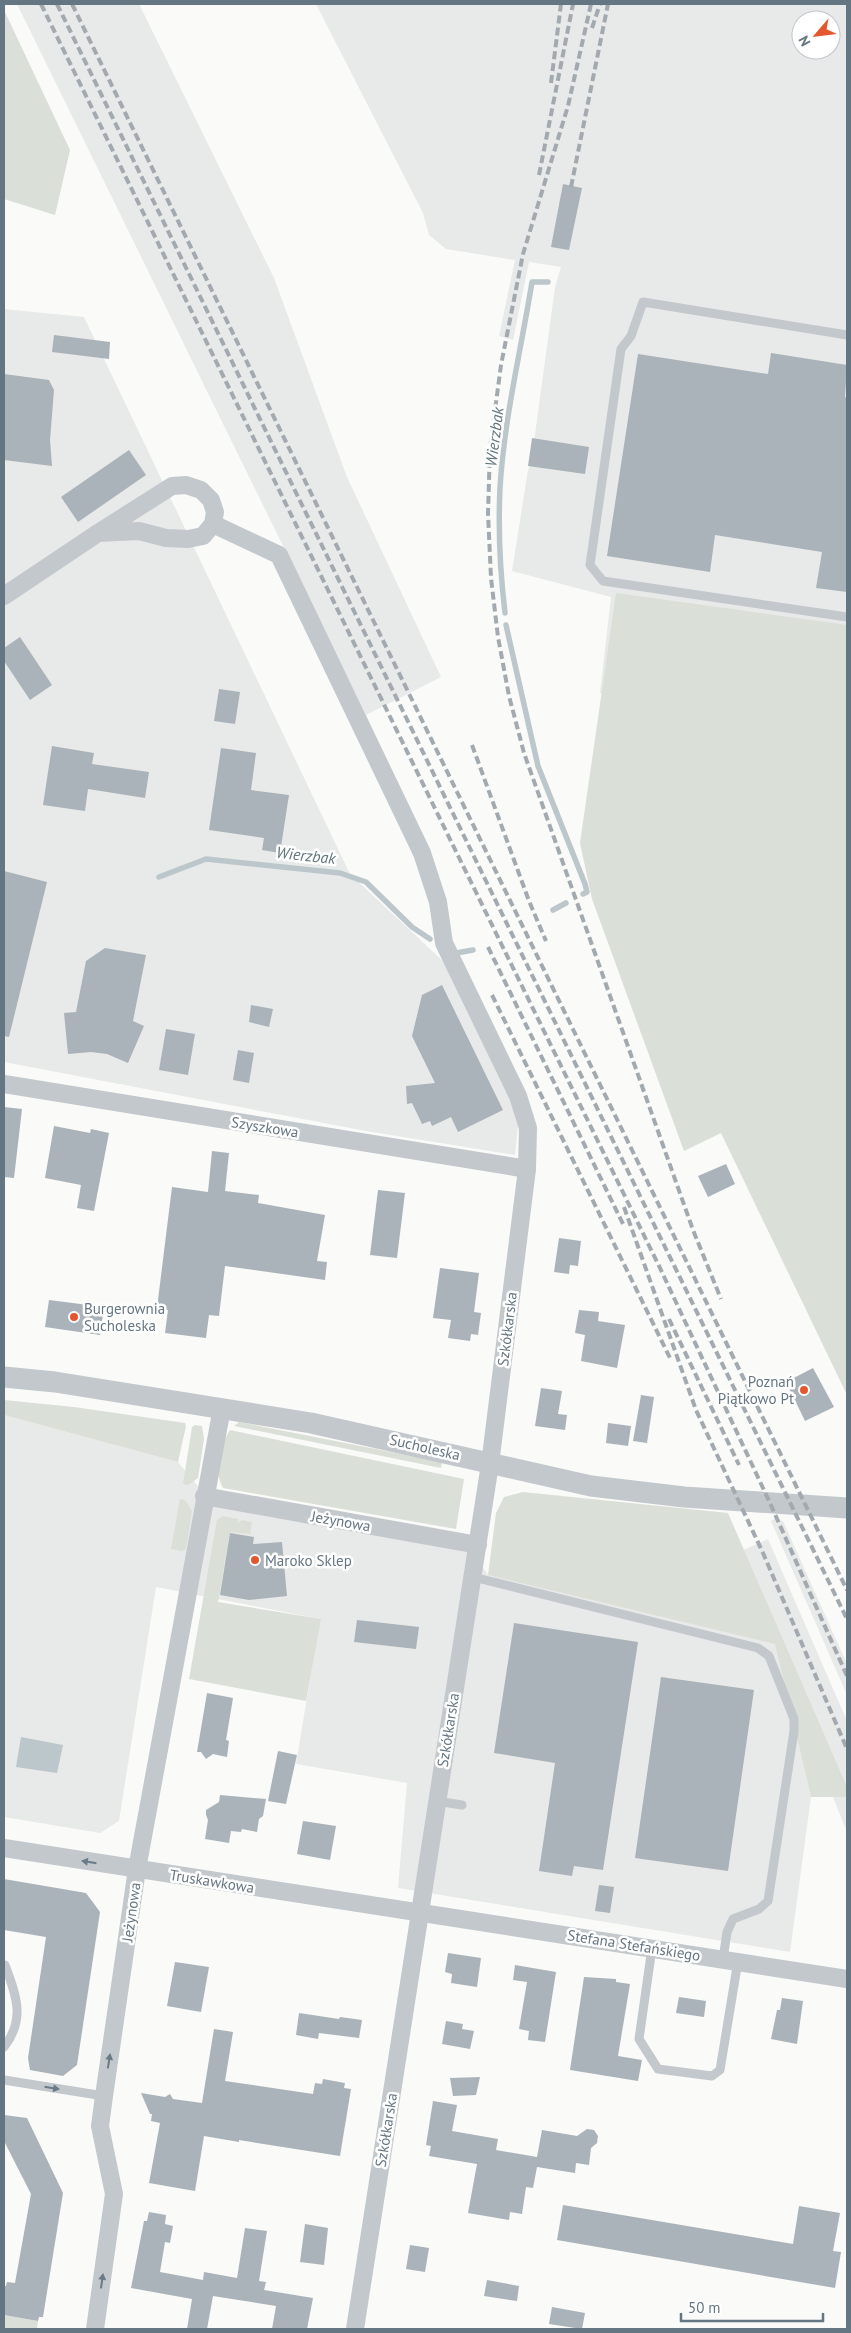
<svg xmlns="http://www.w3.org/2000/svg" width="851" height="2333" viewBox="0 0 851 2333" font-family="'PT Sans',sans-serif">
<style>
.built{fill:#e8e9e9;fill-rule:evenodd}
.green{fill:#dadfd7}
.water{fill:#bbc7cb}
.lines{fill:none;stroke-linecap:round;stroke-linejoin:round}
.stream{stroke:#bbc7cb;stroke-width:5.5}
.building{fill:#aab3b9}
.service{stroke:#c3c8cc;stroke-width:9}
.minor{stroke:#c3c8cc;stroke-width:18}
.tertiary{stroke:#c3c8cc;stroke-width:21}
.rail{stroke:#a2aab0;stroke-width:4;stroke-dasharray:8 4;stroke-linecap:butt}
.oneway{fill:#6a7a87}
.poi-dot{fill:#e4572e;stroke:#fff;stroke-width:2}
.labels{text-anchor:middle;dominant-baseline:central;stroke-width:5;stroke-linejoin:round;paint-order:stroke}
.street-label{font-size:15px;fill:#657683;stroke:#fff}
.poi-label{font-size:15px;fill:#657683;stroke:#fff;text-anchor:start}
.water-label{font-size:16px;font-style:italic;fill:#60757c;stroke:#fff}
</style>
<rect width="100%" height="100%" fill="#fafaf8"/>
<!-- built -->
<g class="built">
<polygon points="17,4 139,4 274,278 347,477 441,677 366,715"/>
<path d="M316,4H847V730L600,693L611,597L512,571L528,470L531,464L555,287L561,267L529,262L513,340L499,336L515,260L446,249L429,235L423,213ZM801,20H831V50H801Z"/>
<polygon points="4,309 84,317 350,874 445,963 519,1115 515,1155 366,1131 4,1062"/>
<polygon points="4,1415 178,1462 211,1502 460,1533 488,1575 737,1553 768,1539 847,1721 847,1832 781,1668 811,1797 790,1952 398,1888 407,1783 296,1764 320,1619 156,1587 119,1821 100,1833 4,1817"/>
<polygon points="774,1519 783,1521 847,1664 847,1695 771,1521"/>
</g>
<!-- green -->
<g class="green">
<polygon points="4,10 70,150 55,215 4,199"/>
<polygon points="616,593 847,625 847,1395 721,1133 684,1151 592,899 580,843"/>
<polygon points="4,1400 74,1407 185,1423 186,1426 178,1462 4,1415"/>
<polygon points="239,1422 442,1462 441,1468 234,1426"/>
<polygon points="195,1425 202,1426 204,1439 198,1478 188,1485 183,1484 192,1427"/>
<path d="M230,1430L464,1479L456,1529L223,1488C213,1472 220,1445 230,1430Z"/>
<polygon points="523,1492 728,1513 847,1787 847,1797 811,1797 775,1644 488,1575 496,1513 504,1497"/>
<polygon points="180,1499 185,1500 192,1511 186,1549 182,1551 171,1549"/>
<polygon points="223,1516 238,1519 238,1523 242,1520 252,1522 250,1534 230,1532 218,1602 321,1619 306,1701 189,1679 217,1520"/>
<polygon points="4,2315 38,2321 37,2329 4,2328"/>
</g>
<!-- water -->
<polygon class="water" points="21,1737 63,1745 57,1773 16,1767"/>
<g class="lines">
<!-- stream -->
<g class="stream">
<path d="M505,613C500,571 498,530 500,488C504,419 521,350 532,282H548"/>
<polyline points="506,625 538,766 585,884 587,892 583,894"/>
<polyline points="159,877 206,859 340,873 366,882 412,927 430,939"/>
<polyline points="553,910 566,903"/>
<polyline points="456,953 473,950"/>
</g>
</g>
<!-- building -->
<g class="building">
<polygon points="563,184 582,188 569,250 551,247"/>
<polygon points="54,335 110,342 109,359 52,352"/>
<polygon points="771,353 847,365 845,397 847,398 847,592 816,588 822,552 715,535 710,572 607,556 638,354 768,374"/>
<polygon points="4,374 49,380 54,390 50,440 52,466 4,460"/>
<polygon points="532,438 589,447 585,474 528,466"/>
<polygon points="129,450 146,475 78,522 61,497"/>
<polygon points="20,637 52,685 30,700 4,661 4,648"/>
<polygon points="219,689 240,692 235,724 214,721"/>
<polygon points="52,746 94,753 92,764 149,772 145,798 88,789 85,811 43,805"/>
<polygon points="221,748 256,753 251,790 289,795 280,853 262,850 264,838 209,830"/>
<polygon points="4,871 47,882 9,1037 4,1036"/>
<polygon points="105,948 146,955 133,1021 144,1026 128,1063 107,1054 91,1052 68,1054 64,1013 76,1012 86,961"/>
<polygon points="442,985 503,1110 458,1132 451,1117 432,1126 430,1121 422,1124 412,1103 407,1104 406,1086 435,1083 412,1036 422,995"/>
<polygon points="251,1005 273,1009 269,1027 249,1022"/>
<polygon points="166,1029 195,1034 188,1075 159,1070"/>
<polygon points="238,1050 254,1053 249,1083 233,1080"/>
<polygon points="4,1107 22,1109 14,1178 4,1177"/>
<polygon points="54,1126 90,1133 91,1129 109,1133 94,1211 77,1208 81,1185 45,1178"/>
<polygon points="212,1151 229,1153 225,1191 259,1195 258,1203 325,1215 317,1261 327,1262 325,1280 225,1266 219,1316 209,1315 206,1338 165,1333 168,1310 157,1308 172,1187 208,1192"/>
<polygon points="726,1164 735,1184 708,1197 698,1176"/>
<polygon points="378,1190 405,1193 397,1258 370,1255"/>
<polygon points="559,1238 581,1241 578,1266 570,1265 569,1274 554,1272"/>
<polygon points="440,1268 479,1273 474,1312 481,1313 478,1335 471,1334 470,1341 448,1338 451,1320 433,1318"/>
<polygon points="49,1300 104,1307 100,1335 45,1327"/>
<polygon points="579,1310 599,1312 598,1321 625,1325 617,1368 581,1361 585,1335 575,1333"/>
<polygon points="813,1368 834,1407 805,1421 786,1382"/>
<polygon points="541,1388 562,1391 558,1414 567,1415 565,1430 535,1426"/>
<polygon points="641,1395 654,1397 647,1443 633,1441"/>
<polygon points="608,1423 631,1426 628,1446 606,1443"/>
<polygon points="230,1533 254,1537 253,1544 282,1542 287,1596 249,1600 220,1595"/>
<polygon points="357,1620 419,1627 416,1649 354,1642"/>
<polygon points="514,1623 638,1642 603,1870 574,1866 572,1876 539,1871 555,1763 494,1753"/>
<polygon points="661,1677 754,1690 728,1871 635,1858"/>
<polygon points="207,1693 233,1698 226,1740 229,1741 227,1757 213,1754 206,1759 201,1752 197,1752"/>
<polygon points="278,1751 297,1755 286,1804 268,1801"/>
<polygon points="220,1795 266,1799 263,1816 259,1819 257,1832 242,1829 241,1832 231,1831 229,1843 205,1839 208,1820 206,1815 206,1810 219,1802"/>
<polygon points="303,1821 336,1826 330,1860 297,1854"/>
<polygon points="4,1879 86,1893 100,1912 77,2065 63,2076 30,2070 28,2058 46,1937 4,1930"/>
<polygon points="599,1885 614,1887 610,1913 595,1911"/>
<polygon points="448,1953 481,1958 477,1987 451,1983 452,1974 445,1972"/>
<polygon points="175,1962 209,1967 201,2012 167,2006"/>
<polygon points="515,1965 556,1972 545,2042 528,2040 529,2031 519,2029 527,1982 513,1980"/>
<polygon points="584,1977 616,1979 616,1982 630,1984 618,2056 642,2060 638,2081 570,2070"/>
<polygon points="679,1997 706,2001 704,2017 676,2013"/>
<polygon points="782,1998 803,2001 797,2044 771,2039 777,2010 780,2010"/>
<polygon points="299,2013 339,2019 340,2017 362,2020 359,2038 319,2033 318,2039 296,2035"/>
<polygon points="446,2021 463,2024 462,2029 474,2031 470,2049 442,2044"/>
<polygon points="214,2029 233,2032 225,2081 313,2094 315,2083 322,2084 323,2079 345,2083 344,2088 351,2089 340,2156 239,2140 239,2142 204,2136 195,2191 149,2183 160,2123 151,2121 152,2114 150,2114 141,2093 165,2097 170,2094 173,2099 202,2103"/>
<polygon points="480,2077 476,2095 453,2096 450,2078"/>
<polygon points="433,2101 457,2105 452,2131 498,2139 496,2150 537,2157 542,2130 577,2136 587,2129 594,2130 598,2136 597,2143 591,2148 589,2165 576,2163 575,2173 537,2167 533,2188 526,2187 522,2214 510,2212 509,2220 468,2213 477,2164 429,2156 431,2146 426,2145"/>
<polygon points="4,2115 27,2118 63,2193 43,2317 39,2317 38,2321 4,2315 4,2286 6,2286 7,2282 15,2283 31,2194 4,2141"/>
<polygon points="563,2205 793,2244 799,2206 840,2213 833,2251 841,2252 835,2288 557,2240"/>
<polygon points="149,2212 166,2215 165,2224 173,2226 170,2243 165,2242 160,2272 203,2280 204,2272 237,2278 245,2228 267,2231 259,2281 266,2282 264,2290 313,2298 307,2329 272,2329 276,2306 213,2296 207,2329 187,2329 192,2299 131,2288 144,2221 147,2221"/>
<polygon points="305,2224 328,2228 324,2265 300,2262"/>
<polygon points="410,2245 429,2248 425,2272 406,2269"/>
<polygon points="487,2280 519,2286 517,2301 484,2296"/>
<polygon points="552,2307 585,2313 582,2329 549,2324"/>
</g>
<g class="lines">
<!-- service -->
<g class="service">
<polyline points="847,335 643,302 631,336 621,349 590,565 603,581 847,617"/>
<polyline points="473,1577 758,1648 769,1656 794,1719 794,1731 768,1901 759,1909 733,1919 727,1932 723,1959"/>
<polyline points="436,1801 462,1805"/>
<polyline points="652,1948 639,2039 658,2069 712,2076 720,2070 738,1961"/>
<path d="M4,2047C26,2019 16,1995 5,1965"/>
<polyline points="4,2080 104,2096"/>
</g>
<!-- minor -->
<g class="minor">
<polyline points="213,524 279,555 422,853 438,902 444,943 518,1096 528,1128 527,1169 490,1464 355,2329"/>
<polyline points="4,596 98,533 172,486 186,485 201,490 211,500 215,512 213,524 203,536 188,539 166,538 139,531 98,533"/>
<polyline points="4,1084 527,1169"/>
<polyline points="204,1496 478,1545"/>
<polyline points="4,1848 847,1979"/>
<polyline points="95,2329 114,2194 100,2126 104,2096 137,1869 222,1408"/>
</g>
<!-- tertiary -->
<polyline class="tertiary" points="4,1377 55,1382 311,1423 591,1486 684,1497 847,1508"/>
<!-- rail -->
<g class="rail">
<polyline points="41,4 660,1268 770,1503 847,1676"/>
<polyline points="57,4 847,1619"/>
<polyline points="72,4 847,1590"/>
<polyline points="591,4 568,106 523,254 501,365 490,448 488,513 491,578 498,637 509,696 524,753 693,1230 721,1299"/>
<polyline points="592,28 600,4"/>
<polyline points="551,83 561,4"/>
<polyline points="539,175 573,4"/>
<polyline points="571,187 608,4"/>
<polyline points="472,745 529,901 546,941"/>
<polyline points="488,947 624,1226"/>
<polyline points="492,995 670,1358"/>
<polyline points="624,1207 696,1410 763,1553 847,1749"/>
<polyline points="669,1319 739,1465"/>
</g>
</g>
<!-- one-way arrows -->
<defs><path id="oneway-solid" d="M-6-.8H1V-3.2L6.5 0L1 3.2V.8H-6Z" transform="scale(1.25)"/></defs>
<g class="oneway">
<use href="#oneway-solid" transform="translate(89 1862) rotate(-171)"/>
<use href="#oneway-solid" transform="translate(109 2061) rotate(-81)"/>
<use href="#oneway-solid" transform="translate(52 2088) rotate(9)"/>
<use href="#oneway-solid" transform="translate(102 2281) rotate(-82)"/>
</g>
<!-- markers -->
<g class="poi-dot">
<circle cx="74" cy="1317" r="5"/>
<circle cx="804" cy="1390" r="5"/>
<circle cx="255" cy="1560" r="5"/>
</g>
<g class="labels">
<!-- street labels -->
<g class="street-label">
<text transform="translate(265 1127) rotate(9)">Szyszkowa</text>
<text transform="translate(507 1329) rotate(-83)">Szkółkarska</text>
<text transform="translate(425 1447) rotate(13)">Sucholeska</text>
<text transform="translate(341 1521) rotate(10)">Jeżynowa</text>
<text transform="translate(448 1730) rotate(-81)">Szkółkarska</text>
<text transform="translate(212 1881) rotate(9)">Truskawkowa</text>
<text transform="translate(131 1912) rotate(-82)">Jeżynowa</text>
<text transform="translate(634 1945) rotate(9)">Stefana Stefańskiego</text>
<text transform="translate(386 2130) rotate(-81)">Szkółkarska</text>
</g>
<!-- poi labels -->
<g class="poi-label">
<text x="84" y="1308">Burgerownia<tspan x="84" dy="17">Sucholeska</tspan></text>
<text x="794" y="1381" text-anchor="end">Poznań<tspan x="794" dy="17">Piątkowo Pt</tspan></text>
<text x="265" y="1560">Maroko Sklep</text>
</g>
<!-- water labels -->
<g class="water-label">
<text transform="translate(494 437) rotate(-83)">Wierzbak</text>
<text transform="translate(306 855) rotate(6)">Wierzbak</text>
</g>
</g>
<!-- border -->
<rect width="851" height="2333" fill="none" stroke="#657683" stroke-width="10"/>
<!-- north arrow -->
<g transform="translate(816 35) rotate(242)"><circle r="24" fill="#ffffff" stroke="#c1c8cd"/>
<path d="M0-4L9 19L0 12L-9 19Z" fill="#e4572e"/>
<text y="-8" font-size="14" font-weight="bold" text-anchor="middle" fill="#657683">N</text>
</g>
<!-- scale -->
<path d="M681 2313v8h142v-8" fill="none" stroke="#657683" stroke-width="2.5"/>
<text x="688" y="2313" font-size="15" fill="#657683" stroke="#ffffff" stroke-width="4" paint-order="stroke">50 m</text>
</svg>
